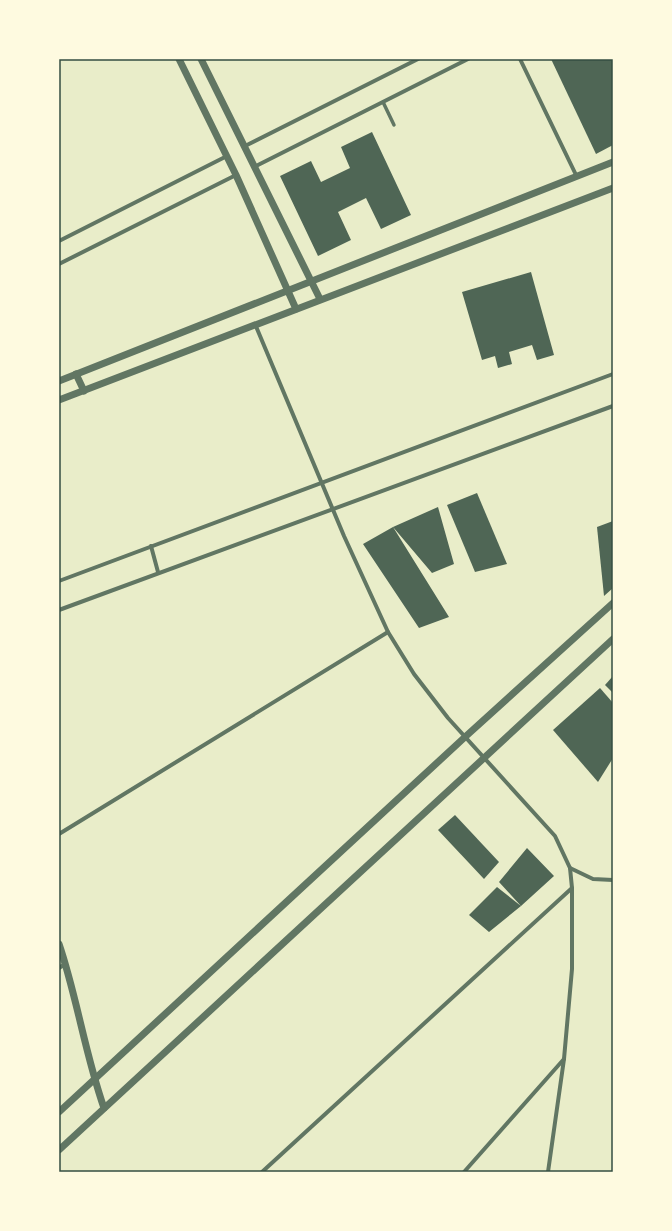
<svg xmlns="http://www.w3.org/2000/svg" width="672" height="1231" viewBox="0 0 672 1231" font-family="Lato,sans-serif">
<style>
.building{fill:#4f6655}
.lines{fill:none;stroke-linecap:round;stroke-linejoin:round}
.pedestrian{stroke:#617663;stroke-width:3.5}
.minor{stroke:#617663;stroke-width:4}
.tertiary{stroke:#617663;stroke-width:7}
.neatline{fill:none;stroke:#344e41;stroke-width:1.5}
</style>
<rect width="100%" height="100%" fill="#e9edc9"/>
<!-- building -->
<g class="building">
<polygon points="551,59 613,59 613,145 596,154"/>
<polygon points="372,132 411,215 381,229 366,198 338,212 351,240 318,256 280,176 311,161 321,182 350,168 341,147"/>
<polygon points="531,272 554,355 537,360 532,345 509,352 512,364 498,368 495,356 482,360 462,292"/>
<polygon points="477,493 507,564 475,572 447,505"/>
<polygon points="438,507 454,564 432,573 393,527 449,617 419,628 363,544 393,527"/>
<polygon points="613,521 613,588 604,596 597,527"/>
<polygon points="613,676 613,693 605,685"/>
<polygon points="600,688 613,703 613,758 598,782 553,730"/>
<polygon points="455,815 499,862 484,879 438,830"/>
<polygon points="527,848 554,876 521,906 489,932 469,915 497,887 521,906 499,882"/>
</g>
<g class="lines">
<!-- pedestrian -->
<polyline class="pedestrian" points="383,102 394,125"/>
<!-- minor -->
<g class="minor">
<polyline points="520,59 577,177"/>
<polyline points="245,146 418,59"/>
<polyline points="256,166 468,59"/>
<polyline points="59,241 227,156"/>
<polyline points="59,264 236,175"/>
<polyline points="255,324 344,536 388,632 414,674 448,718 555,836 570,868 572,888 572,969 564,1059 548,1172"/>
<polyline points="151,546 158,572"/>
<polyline points="59,581 613,374"/>
<polyline points="59,610 613,406"/>
<polyline points="59,834 388,632"/>
<polyline points="570,868 593,879 613,880"/>
<polyline points="59,968 65,964"/>
<polyline points="262,1172 572,888"/>
<polyline points="464,1172 564,1059"/>
</g>
<!-- tertiary -->
<g class="tertiary">
<polyline points="179,59 236,175 296,309"/>
<polyline points="201,59 320,299"/>
<polyline points="76,374 84,391"/>
<polyline points="59,381 613,162"/>
<polyline points="59,400 613,188"/>
<path d="M59,944C77,997 85,1054 104,1108"/>
<polyline points="59,1112 465,737 613,603"/>
<polyline points="59,1150 613,639"/>
</g>
</g>
<!-- border -->
<rect width="672" height="1231" fill="none" stroke="#fefae0" stroke-width="120"/>
<rect x="60" y="60" width="552" height="1111" class="neatline"/>
</svg>
